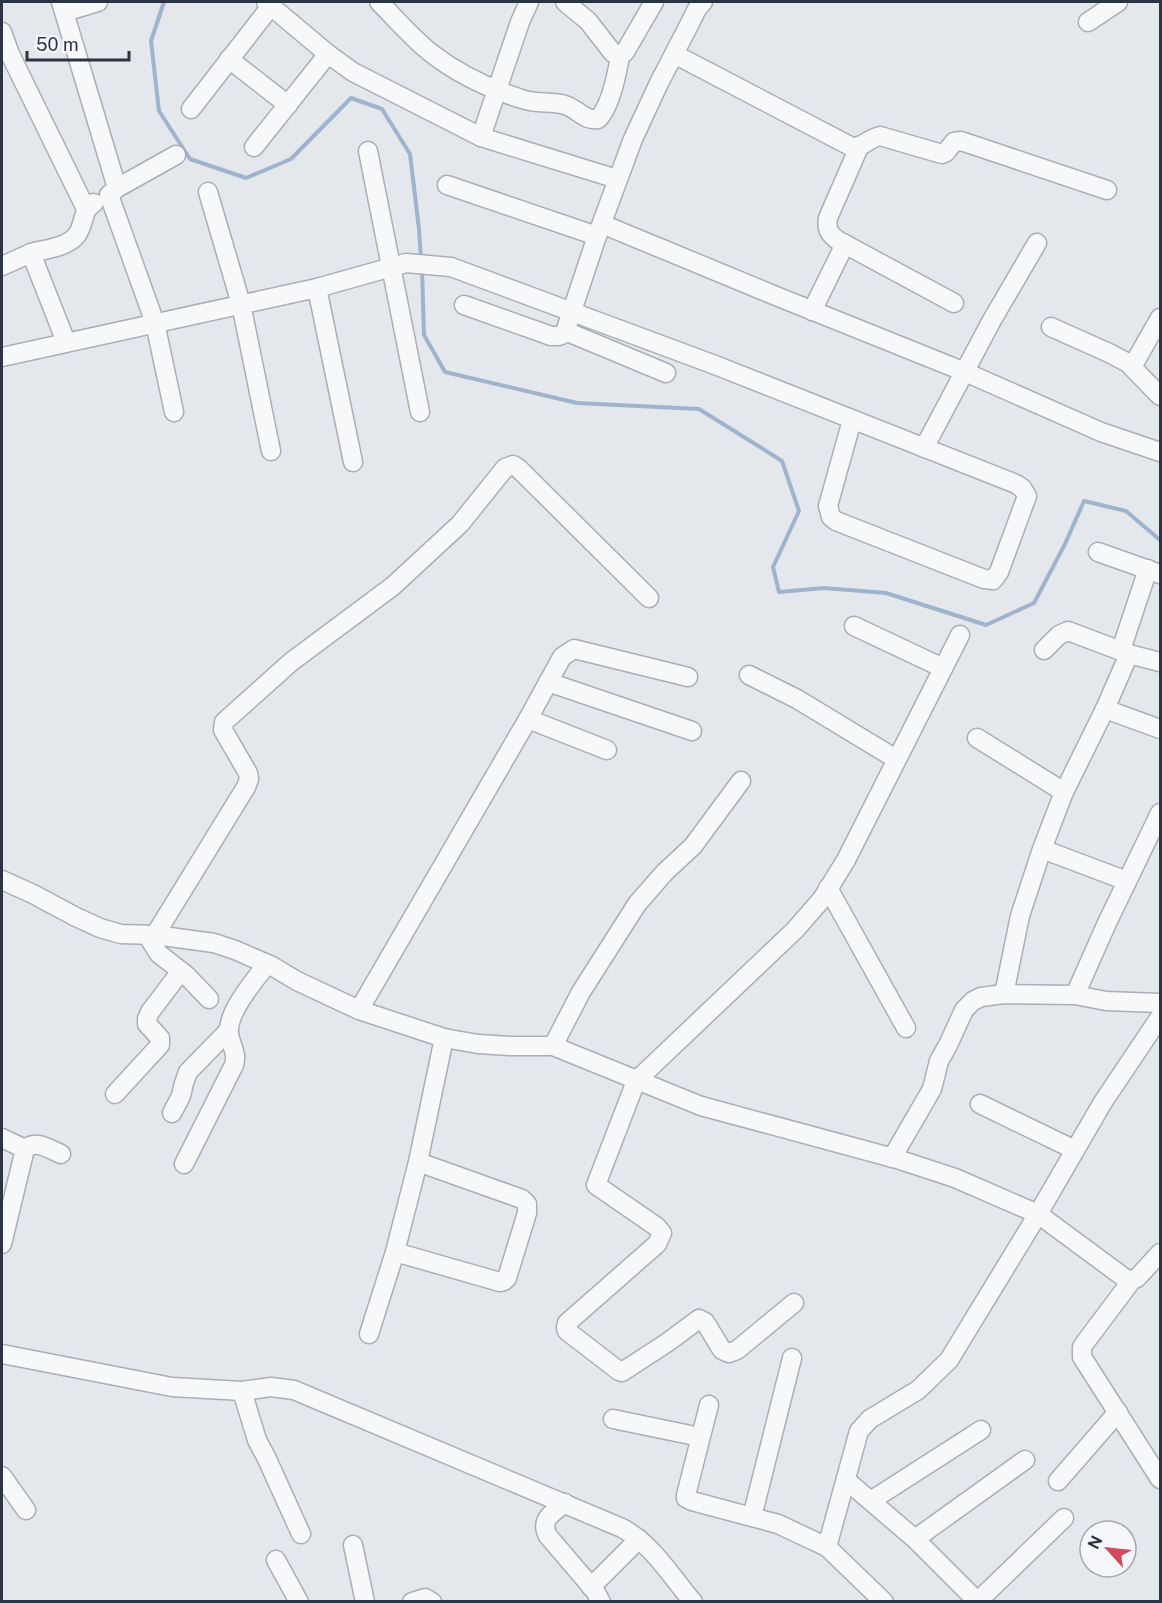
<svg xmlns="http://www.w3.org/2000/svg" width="1162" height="1603" viewBox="0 0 1162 1603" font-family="'Public Sans',sans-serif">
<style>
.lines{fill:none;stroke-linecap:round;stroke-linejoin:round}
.stream{stroke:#9fb4cc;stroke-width:4}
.minor-casing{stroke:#a9aeb7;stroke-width:21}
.minor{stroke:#f7f8fa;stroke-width:18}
</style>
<rect width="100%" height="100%" fill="#e4e7ec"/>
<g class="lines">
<!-- stream -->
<g class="stream">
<polyline points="164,2 151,41 159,111 190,159 246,178 291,159 351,98 382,109 410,154 419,229 421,259"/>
<polyline points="422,270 424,335 445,372 577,403 699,409 782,461 799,511 773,567 779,592 824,588 886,593 986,625 1034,603 1065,544 1084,501 1126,511 1160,540"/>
</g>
<!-- minor casing -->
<g class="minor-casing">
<g id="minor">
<polyline points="61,2 117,188 109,195 155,323 174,412"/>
<polyline points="266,2 328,54 353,72 481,137"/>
<path d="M379,2C396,19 412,38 431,53C458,74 492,90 525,100C538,104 552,101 565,105C578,109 584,121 598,119C611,106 617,74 620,56"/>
<polyline points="529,2 520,22 481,137 617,179"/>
<polyline points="565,2 588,21 613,53 620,56 625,52 654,2"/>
<polyline points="65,12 98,2"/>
<polyline points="1088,22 1118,2"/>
<polyline points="2,32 10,54 86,209"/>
<path d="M674,54L852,147C863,148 869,138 880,136L942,154L946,152L954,142L961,141L1107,190"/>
<polyline points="229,59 288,105"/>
<polyline points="191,109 271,6"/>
<polyline points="254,147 328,54"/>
<path d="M859,147L828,218C826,230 830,235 839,241L954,303"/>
<polyline points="368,151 420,412"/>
<polyline points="447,185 597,236"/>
<polyline points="117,188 176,155"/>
<polyline points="208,192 241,304 271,451"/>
<polyline points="602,224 771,294 965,372 1101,432 1160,452"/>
<path d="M31,253C45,249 65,248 76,236C85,226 81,210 94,203"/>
<polyline points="2,266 31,253 66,342"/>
<polyline points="317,288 353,462"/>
<polyline points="464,305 551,336 559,336 568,332"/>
<polyline points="812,311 845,244"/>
<polyline points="1051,327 1109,353 1128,363 1160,396"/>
<polyline points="2,357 317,288 406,263 451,267 715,365 1016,484 1022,488 1027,496 999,572 993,580 984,579 836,521 831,517 828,506 852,420"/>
<polyline points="1132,367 1160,318"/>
<polyline points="666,373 570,333 566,329 597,236 633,139 659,83 688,27 697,9 703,2"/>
<polyline points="924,448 992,320 1037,243"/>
<polyline points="1098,552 1160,574"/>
<polyline points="854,626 943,668"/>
<polyline points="1044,650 1059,635 1068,631 1129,654"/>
<polyline points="1121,650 1148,569"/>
<polyline points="1160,662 1129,654 1105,709 1160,729"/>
<polyline points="749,675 797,699 896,759"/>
<polyline points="548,682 692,731"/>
<polyline points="528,719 607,750"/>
<polyline points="977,738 1064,792"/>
<polyline points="1042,849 1127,881"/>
<polyline points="2,880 33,894 76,917 100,928 121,934 155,935 214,943 235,950 272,966 297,981 359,1010 444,1038 478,1044 510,1046 553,1046 701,1106 897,1159 955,1178 1038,1214 1126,1279 1132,1280 1137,1278 1160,1253"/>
<polyline points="828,888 906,1028"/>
<polyline points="147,935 159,954 186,975 209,999"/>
<polyline points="155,935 246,787 249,779 248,773 223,730 224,722 291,662 393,586 460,524 505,468 513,465 518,468 649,598"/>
<polyline points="1004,994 1020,916 1042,849 1064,792 1105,709"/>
<polyline points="1075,995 1107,923 1160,813"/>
<polyline points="359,1010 528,719 562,657 574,649 688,677"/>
<polyline points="553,1046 581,992 637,904 665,872 693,846 741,781"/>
<polyline points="115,1094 160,1045 160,1038 147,1024 147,1019 150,1012 181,971"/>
<polyline points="980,1104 1075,1150"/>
<polyline points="172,1113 181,1096 184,1083 188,1072 228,1031"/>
<polyline points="2,1138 25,1149"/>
<polyline points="892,1158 932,1089 939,1061 948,1045 964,1010 973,1001 981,997 1004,994 1075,995 1106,1001 1160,1003"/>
<path d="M184,1164L234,1065C238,1052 230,1045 229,1033C227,1012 255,980 267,964"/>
<path d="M2,1244L25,1149C36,1139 49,1149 61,1154"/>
<polyline points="395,1252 500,1282 504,1281 507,1278 527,1213 527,1204 522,1199 418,1162"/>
<polyline points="1132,1280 1084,1344 1082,1347 1082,1357 1160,1479"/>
<polyline points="794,1303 737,1350 729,1353 722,1350 705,1322 699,1319 668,1342 622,1372 619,1371 567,1331 566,1328 567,1323 657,1244 662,1233 657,1227 596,1185 636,1081 795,930 822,899 846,860 960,635"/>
<polyline points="369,1334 395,1252 418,1162 444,1038"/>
<path d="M2,1354L172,1387L242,1391L271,1387L294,1390L622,1528C652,1544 671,1576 693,1602"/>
<polyline points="242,1391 257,1440 267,1459 301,1534"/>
<polyline points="709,1405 686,1495 686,1498 692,1501 778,1524 827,1547 884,1602"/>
<polyline points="613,1419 700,1437"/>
<polyline points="2,1476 26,1510"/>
<polyline points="846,1480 915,1539 978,1602"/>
<polyline points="1058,1481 1118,1412"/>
<polyline points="872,1500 981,1430"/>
<path d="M565,1503C553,1513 539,1519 548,1536L595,1591L601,1602"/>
<polyline points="752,1517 792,1358"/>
<polyline points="915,1539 1025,1460"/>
<polyline points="353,1545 365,1602"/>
<polyline points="827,1547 859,1431 870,1419 918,1390 949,1360 1038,1214 1103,1102 1160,1017"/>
<polyline points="276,1560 299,1602"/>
<polyline points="591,1587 639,1539"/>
<polyline points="978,1601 1064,1518"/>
<polyline points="412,1602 425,1598 432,1602"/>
</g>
</g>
<!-- minor -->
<use href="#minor" class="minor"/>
</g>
<!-- border -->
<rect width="1162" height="1603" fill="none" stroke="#2b3445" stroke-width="6"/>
<!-- north arrow -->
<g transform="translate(1108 1549) rotate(297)"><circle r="28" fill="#f4f6f9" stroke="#a4a8b1" stroke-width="1.5"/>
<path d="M0-4.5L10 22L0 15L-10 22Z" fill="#d1495b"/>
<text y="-9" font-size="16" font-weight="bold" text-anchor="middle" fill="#2b3445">N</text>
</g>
<!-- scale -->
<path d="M27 51v9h102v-9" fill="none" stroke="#2b3445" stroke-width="3"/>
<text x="36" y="51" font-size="18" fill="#2b3445" stroke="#f4f6f9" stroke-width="4.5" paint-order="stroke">50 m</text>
</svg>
